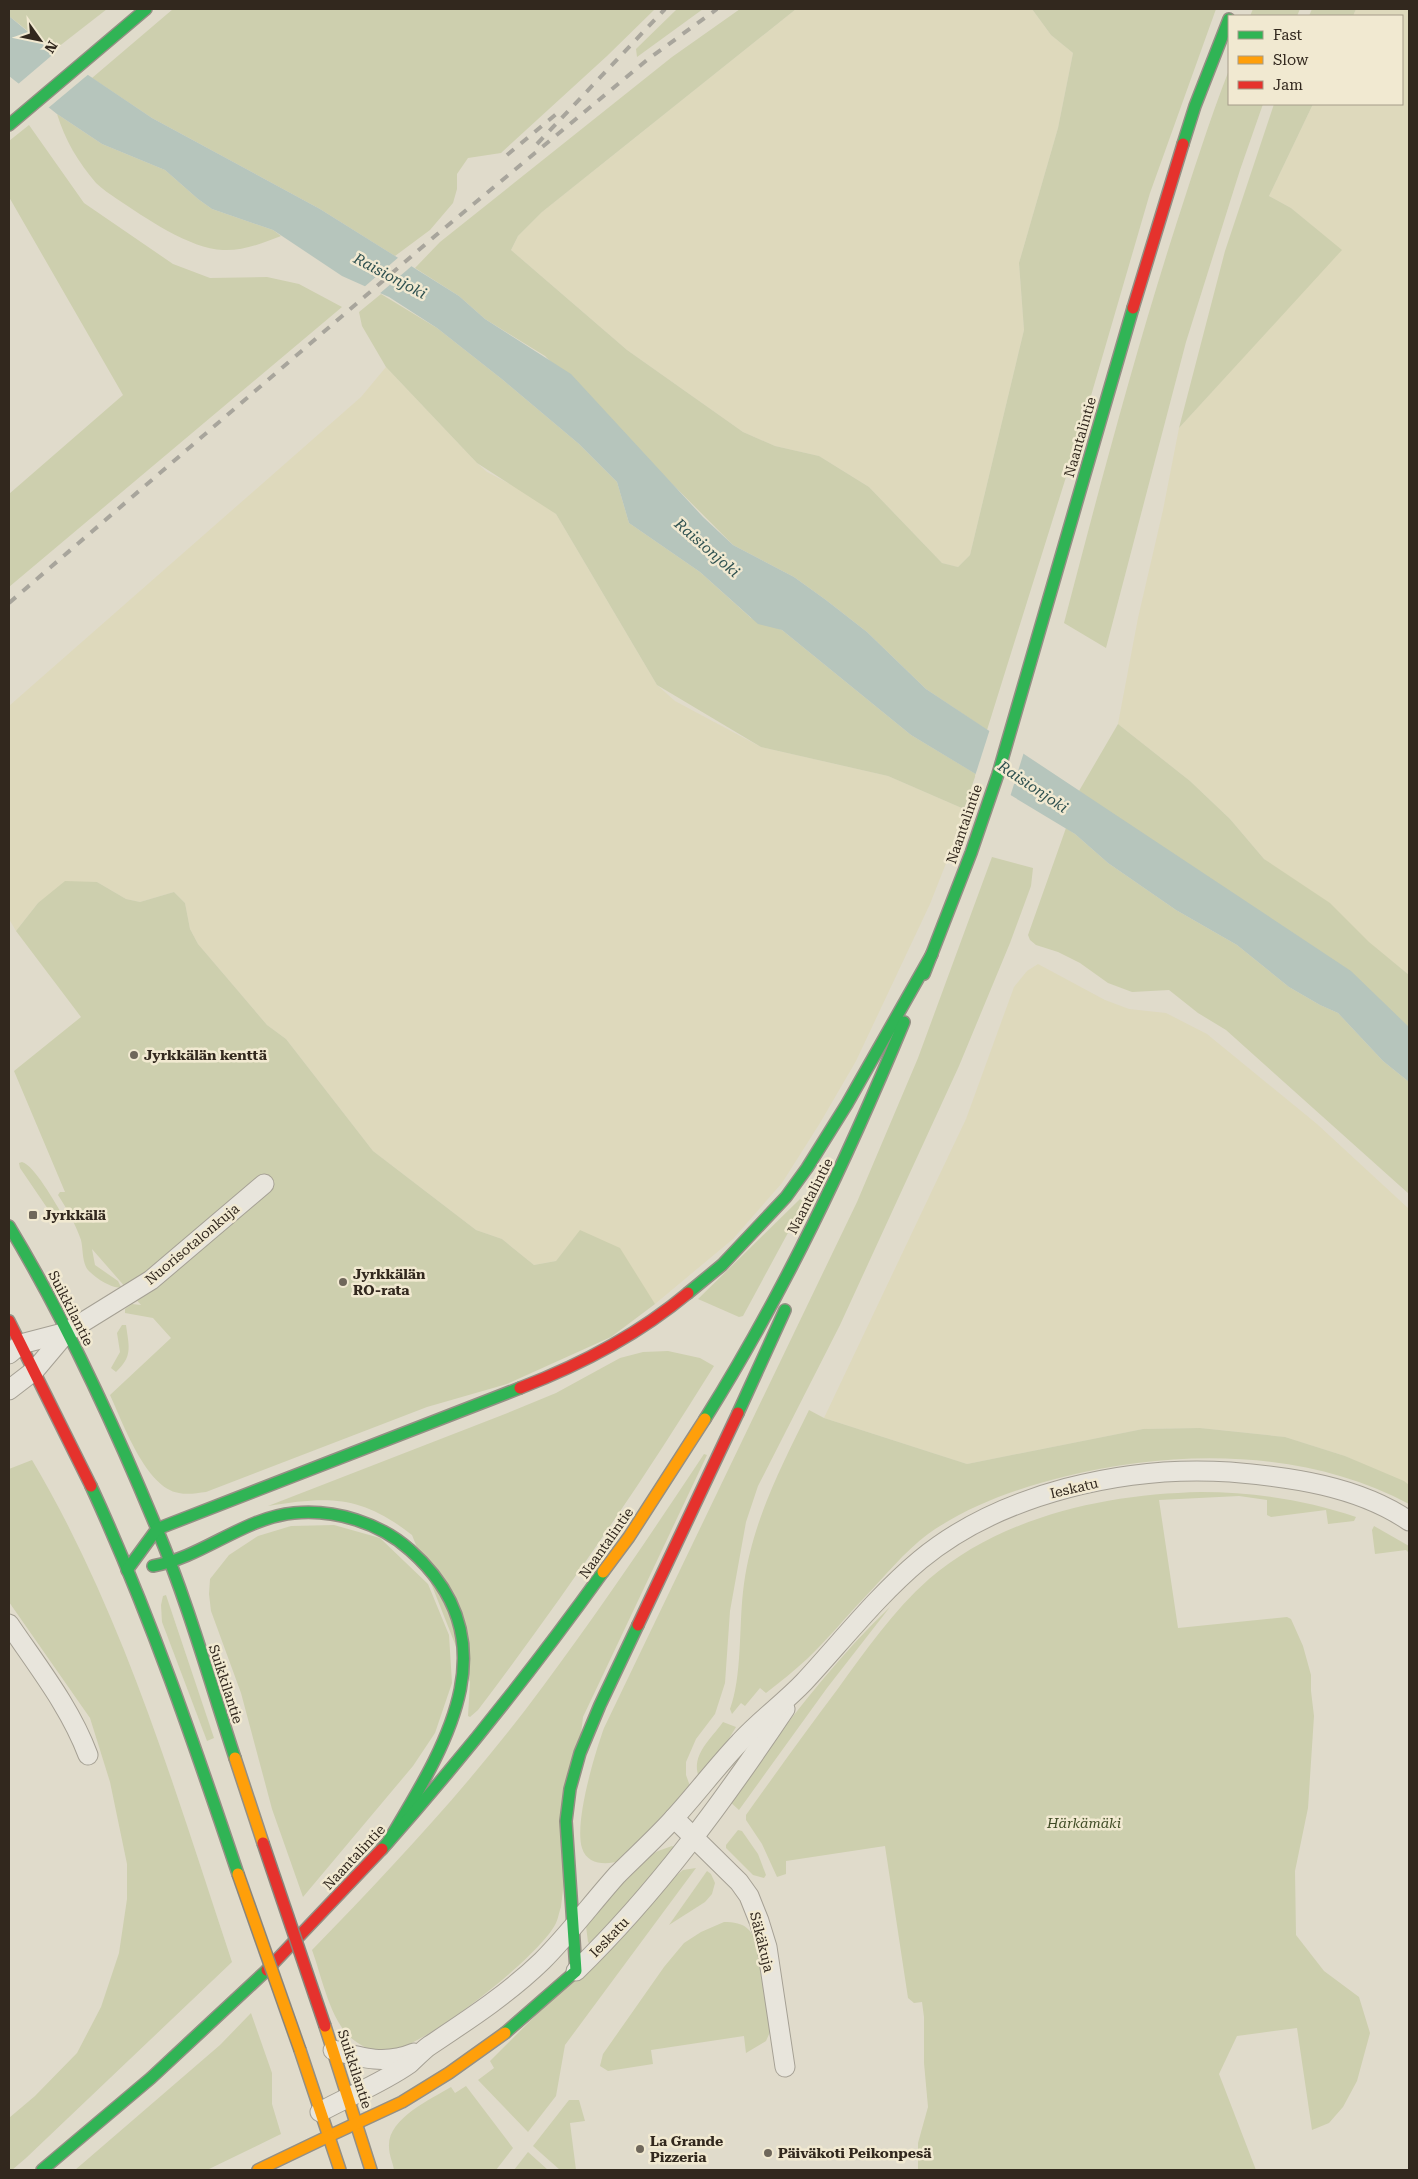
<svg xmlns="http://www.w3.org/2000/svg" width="1418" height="2179" viewBox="0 0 1418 2179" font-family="'Roboto Serif',serif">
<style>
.farmland{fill:#ded9bc}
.green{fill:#cdcfae}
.water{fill:#b6c5bc}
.pier{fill:#e0dbcb}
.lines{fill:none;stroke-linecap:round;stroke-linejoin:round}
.street-casing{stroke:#a5a094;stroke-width:21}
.fast-casing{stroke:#948f84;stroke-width:14}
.slow-casing{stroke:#948f84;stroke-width:14}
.jam-casing{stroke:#948f84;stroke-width:14}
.street{stroke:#e8e5dc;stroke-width:19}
.fast{stroke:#30b455;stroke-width:11}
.slow{stroke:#ff9f0a;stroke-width:11}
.jam{stroke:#e5322d;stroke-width:11}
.rail{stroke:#a8a59c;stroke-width:4;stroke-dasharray:9 9;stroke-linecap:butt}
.slow-bridge-casing{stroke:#8a857b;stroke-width:14;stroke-linecap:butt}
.jam-bridge-casing{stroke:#8a857b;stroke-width:14;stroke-linecap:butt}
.slow-bridge{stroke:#ff9f0a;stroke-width:11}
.jam-bridge{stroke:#e5322d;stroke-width:11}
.poi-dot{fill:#6f675b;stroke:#f1e9d1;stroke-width:2}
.labels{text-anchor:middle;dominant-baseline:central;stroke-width:5;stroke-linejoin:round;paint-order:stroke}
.street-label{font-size:14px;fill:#32281e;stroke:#f1e9d1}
.poi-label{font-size:14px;font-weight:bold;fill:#32281e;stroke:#f1e9d1;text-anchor:start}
.park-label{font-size:14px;font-style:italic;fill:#414c26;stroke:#f1e9d1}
.water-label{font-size:15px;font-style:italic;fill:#2e504f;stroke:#f1e9d1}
</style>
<rect width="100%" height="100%" fill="#e0dbcb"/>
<!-- farmland -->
<g class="farmland">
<polygon points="796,9 1032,9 1051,35 1073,53 1058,128 1019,263 1024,330 970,555 958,567 942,563 869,487 819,456 775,446 743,432 627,350 511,250 518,236 542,212"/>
<polygon points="1356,9 1409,9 1409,975 1264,859 1230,819 1190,781 1118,724 1138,618 1163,510 1179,428 1341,250 1291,208 1269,196 1313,104 1402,104 1402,16 1353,16"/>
<polygon points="386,367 477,463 487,472 527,493 556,514 657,685 675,701 761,747 888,776 964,809 954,843 930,904 856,1061 820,1123 782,1183 733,1239 655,1304 580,1231 556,1261 534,1265 502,1239 476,1230 373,1151 286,1039 267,1025 198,944 190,929 185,903 174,892 140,902 126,899 97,882 38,903 16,931 9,919 9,706 361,397"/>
<polygon points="1038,964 1105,1000 1129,1009 1166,1013 1207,1034 1317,1124 1409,1209 1409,1485 1345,1456 1285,1437 1200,1428 1143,1429 967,1464 824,1418 966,1119 1014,987 1027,971"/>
</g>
<!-- green -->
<g class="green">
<polygon points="9,9 107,9 53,51 9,16"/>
<polygon points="173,9 655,9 607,56 501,153 468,158 457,174 457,189 453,203 430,230 395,256 320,209 152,118 92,78"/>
<polygon points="677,9 703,9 637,57 636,49"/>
<polygon points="740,9 796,9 542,212 518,236 511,250 627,350 743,432 775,446 819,456 869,487 942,563 958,567 970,555 1024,330 1019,263 1058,128 1073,53 1051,35 1032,9 1216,9 1150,193 1086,413 987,730 926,689 867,632 826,600 794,577 733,545 545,356 485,319 459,296 415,268 440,242 672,57"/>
<polygon points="1253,9 1300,9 1297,16 1250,16"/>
<polygon points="1312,9 1356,9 1353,16 1309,16"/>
<path d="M1229,70V104H1263L1240,170L1186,342L1106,648L1064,623C1099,489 1134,356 1176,225C1193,173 1209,121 1229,70Z"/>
<polygon points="1274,104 1313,104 1269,196 1291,208 1342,250 1179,428 1225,251"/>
<path d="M57,114L102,144L165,170L198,199L212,209L273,230L281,236C263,243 243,251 223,250C190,249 144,217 117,199C110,194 102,189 96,183C78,162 65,140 57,114Z"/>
<polygon points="29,125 84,203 173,264 210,278 267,277 299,284 342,307 9,587 9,494 123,395 9,197 9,141"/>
<polygon points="381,294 437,328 503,380 579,444 617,482 629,523 700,572 751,618 782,630 911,735 976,774 964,809 888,776 761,747 657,685 556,514 477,463 386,367 362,326 359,312"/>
<polygon points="1118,724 1190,781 1230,819 1264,859 1330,903 1369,942 1409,975 1409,1027 1079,791"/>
<polygon points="1066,828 1075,834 1108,863 1176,910 1237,945 1289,987 1320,1005 1338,1013 1383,1061 1409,1082 1409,1194 1226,1030 1198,1013 1169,990 1132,992 1108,983 1080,963 1058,952 1036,945 1030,940 1028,935"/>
<path d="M992,857L1033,868L1031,886L1010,943L959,1066L840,1325L758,1486L746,1522L730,1611L725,1683L715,1714L696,1739L686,1762V1775L690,1786L620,1861C606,1865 587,1865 582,1848C574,1822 595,1753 604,1728L857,1202L918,1058Z"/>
<path d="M65,881L97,882L126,899L140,902L174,892L185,903L190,929L198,944L267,1025L286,1039L373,1151L476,1230L502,1239L534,1265L556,1261L580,1230L620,1248L655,1304L611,1337L507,1384L427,1407L206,1492C197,1493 188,1495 179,1493C146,1488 123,1423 110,1395L171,1338L153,1318L125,1313V1309L132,1304L141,1305L92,1249L95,1265L118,1281L121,1287C113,1290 90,1275 86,1267C82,1259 83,1248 81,1240C75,1223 67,1209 58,1195L60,1192H65L14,1071L81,1017L16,931L38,903Z"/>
<path d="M22,1162C34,1165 56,1204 63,1216L58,1220L54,1218L20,1168L19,1163Z"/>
<polygon points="800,1199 804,1202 803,1205 743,1316 739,1317 698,1299"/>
<path d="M122,1325H126C129,1347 133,1356 116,1372L111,1368L120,1352L117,1333Z"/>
<path d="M668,1351L700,1358L714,1366C641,1484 562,1599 478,1710L470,1717L468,1716L470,1682L412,1535C361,1495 329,1496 268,1506L505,1414L556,1393L620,1358L643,1352Z"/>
<path d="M809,1410L824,1418L967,1464L1143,1429L1200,1428L1285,1437L1345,1456L1404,1481L1409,1485V1504C1306,1449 1178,1449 1067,1476C1018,1488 969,1505 928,1534C904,1552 884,1577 864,1598C845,1618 827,1640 807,1659C794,1671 780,1682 766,1693L760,1688L745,1706L741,1703L732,1714L730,1709C742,1677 739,1627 743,1592C750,1526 780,1469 809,1410Z"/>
<path d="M704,1454L707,1455L583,1717L561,1907C559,1912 558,1920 555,1925C536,1959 426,2046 387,2052C378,2054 363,2047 355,2041C331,2025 322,1977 312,1950C387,1873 461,1794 526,1709C589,1626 647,1540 704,1454Z"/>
<path d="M32,1460C124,1615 175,1791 232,1962L26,2158L12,2170H9V2118L35,2096L77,2053L101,2007L119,1953L127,1899V1864L110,1782L90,1718L9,1602V1469Z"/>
<path d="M1201,1492C1254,1492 1306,1500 1356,1517L1354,1521L1328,1524L1326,1510L1271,1517L1267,1515V1500L1239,1496L1159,1500L1178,1628L1287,1617L1291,1619L1303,1646L1311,1675V1691L1314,1716L1308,1808L1295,1871L1296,1935L1324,1971L1359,1997L1370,2033L1357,2081L1343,2107L1329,2123L1312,2130L1297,2028L1237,2036L1219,2074L1256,2170H918V2143L928,2107L924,2063V2017L922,2002L914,2003L908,1998L885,1846L786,1861V1874L777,1877L762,1844L746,1820V1815C776,1773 806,1731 837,1690C865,1651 893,1611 929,1579C1003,1516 1106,1494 1201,1492Z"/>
<polygon points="334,1525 380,1538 428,1584 449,1635 452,1683 435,1733 413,1766 303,1897 272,1809 241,1693 211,1611 209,1594 210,1579 229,1555 258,1536 291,1526"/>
<polygon points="1374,1526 1409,1546 1409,1553 1406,1550 1375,1554 1372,1530"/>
<polygon points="166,1595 214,1738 207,1741 162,1622 161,1605 163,1596"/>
<path d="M890,1607L827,1688L739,1810L729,1801C779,1734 829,1665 890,1607Z"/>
<path d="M723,1722L736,1727L725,1745L699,1777C690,1755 712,1738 723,1722Z"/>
<polygon points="738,1830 742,1831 758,1854 766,1875 764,1878 753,1875 726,1848 726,1845"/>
<polygon points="672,1846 674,1847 675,1850 591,1945 588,1942 586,1926 591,1915 649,1856 658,1851"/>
<polygon points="696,1868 565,2045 556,2096 528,2132 478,2080 494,2068 490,2061 671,1880 683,1870"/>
<polygon points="707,1871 711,1874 715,1883 712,1894 705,1902 669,1925"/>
<path d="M724,1922C733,1922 743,1923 749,1930C763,1946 766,2009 770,2032L766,2041L746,2053L744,2036L651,2050L653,2064L608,2071L600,2066L603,2054L664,1967L684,1943L701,1932Z"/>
<polygon points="251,2013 272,2073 272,2104 281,2134 207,2170 75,2170 220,2045"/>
<path d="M466,2086L513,2148L496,2170H394C393,2163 389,2155 389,2147C387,2119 431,2099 451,2087L455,2093Z"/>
<polygon points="569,2100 579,2100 585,2121 570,2123 576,2170 560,2170 533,2146"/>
<polygon points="528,2152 548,2170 514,2170"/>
</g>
<!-- water -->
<polygon class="water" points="9,16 45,46 152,118 320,209 459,296 485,319 571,374 703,517 733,545 794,577 826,600 867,632 926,689 1351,971 1409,1027 1409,1082 1383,1061 1338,1013 1320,1005 1289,987 1237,945 1176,910 1108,863 1075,834 911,735 782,630 758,624 700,572 629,523 617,482 579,444 503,380 437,328 389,297 342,276 273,230 212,209 198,199 165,170 102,144 57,114 9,76"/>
<!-- pier -->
<g class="pier">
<polygon points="57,51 90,73 47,109 17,85"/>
<polygon points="400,256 414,264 378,295 363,288"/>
<polygon points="990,729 1024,752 1010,797 975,776"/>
</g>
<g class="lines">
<!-- street casing -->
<g class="street-casing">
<g id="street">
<polyline points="9,1354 21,1344 67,1332 151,1280 264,1184"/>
<polyline points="9,1390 35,1370 67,1332"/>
<path d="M9,1624C38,1667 70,1707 88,1755"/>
<polyline points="674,1818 739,1882 749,1896 759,1921 767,1947 785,2067"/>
<path d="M576,1971C657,1892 722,1803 785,1709"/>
<path d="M333,2050C362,2058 385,2065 414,2053"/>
<path d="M320,2112C349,2096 382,2083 409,2064C416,2058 422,2051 429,2046C468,2020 508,1994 542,1961C569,1934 592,1903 617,1875C636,1856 656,1838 674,1818C697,1793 717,1766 740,1742C760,1720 784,1703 804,1682C842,1641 877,1596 920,1560C1001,1493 1126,1465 1230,1472C1290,1477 1358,1486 1409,1521"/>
</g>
</g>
<!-- fast casing -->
<g class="fast-casing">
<g id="fast">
<polyline points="9,125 146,9"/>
<polyline points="1183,144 1195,106 1229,19"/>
<polyline points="924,974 971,853 998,774 1133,308"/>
<path d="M9,1226C67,1322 114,1425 157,1529C188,1603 210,1682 235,1758"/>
<polyline points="688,1293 722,1265 786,1197 807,1168 847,1104 932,954"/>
<polyline points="738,1413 785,1310"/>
<path d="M705,1419C784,1293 847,1159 904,1022"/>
<path d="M91,1486C149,1612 194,1743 238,1874"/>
<path d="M153,1566C203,1557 243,1518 294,1513C335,1509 380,1523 410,1550C514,1642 444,1748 388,1842"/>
<polyline points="127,1570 157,1529 520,1388"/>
<path d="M382,1849C461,1760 534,1668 603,1572"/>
<polyline points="505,2033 576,1971 566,1821 570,1789 580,1753 600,1705 638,1625"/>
<polyline points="42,2170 151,2078 267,1970"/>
</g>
</g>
<!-- slow casing -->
<g class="slow-casing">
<g id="slow">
<polyline points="603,1572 629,1537 705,1419"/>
<polyline points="235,1758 263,1843"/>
<polyline points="325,2026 371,2170"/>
<polyline points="300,2050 340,2170"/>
<polyline points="329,2136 402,2102 449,2073 505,2033"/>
<polyline points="258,2170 329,2136"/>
</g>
</g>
<!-- jam casing -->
<g class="jam-casing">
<g id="jam">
<polyline points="1133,308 1183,144"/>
<polyline points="9,1321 91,1486"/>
<path d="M520,1388C580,1365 639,1334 688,1293"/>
<polyline points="638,1625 738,1413"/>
<polyline points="267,1970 382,1849"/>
</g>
</g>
<!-- street -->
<use href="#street" class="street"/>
<!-- fast -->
<use href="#fast" class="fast"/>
<!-- slow -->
<use href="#slow" class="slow"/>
<!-- jam -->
<use href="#jam" class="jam"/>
<!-- rail -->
<g class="rail">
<polyline points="537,144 665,9"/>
<polyline points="507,155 561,110"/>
<polyline points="9,603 435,236 647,60 717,9"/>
</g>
<!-- slow-bridge casing -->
<g class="slow-bridge-casing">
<polyline id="slow-bridge" points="238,1874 300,2050"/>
</g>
<!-- jam-bridge casing -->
<g class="jam-bridge-casing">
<polyline id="jam-bridge" points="263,1843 325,2026"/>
</g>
<!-- slow-bridge -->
<use href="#slow-bridge" class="slow-bridge"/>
<!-- jam-bridge -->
<use href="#jam-bridge" class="jam-bridge"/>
</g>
<!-- markers -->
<g class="poi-dot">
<circle cx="134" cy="1055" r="5"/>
<rect x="28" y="1210" width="10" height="10" rx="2.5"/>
<circle cx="343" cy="1282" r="5"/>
<circle cx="640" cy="2149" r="5"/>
<circle cx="768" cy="2153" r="5"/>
</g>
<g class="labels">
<!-- street labels -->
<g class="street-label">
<text transform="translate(1080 437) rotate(-74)">Naantalintie</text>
<text transform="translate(964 824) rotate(-71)">Naantalintie</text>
<text transform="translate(810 1196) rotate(-63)">Naantalintie</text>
<text transform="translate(192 1244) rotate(-40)">Nuorisotalonkuja</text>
<text transform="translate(71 1308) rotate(63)">Suikkilantie</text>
<text transform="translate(1074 1488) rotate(-13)">Ieskatu</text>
<text transform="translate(606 1543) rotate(-55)">Naantalintie</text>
<text transform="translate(226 1684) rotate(72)">Suikkilantie</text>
<text transform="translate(354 1857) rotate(-47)">Naantalintie</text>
<text transform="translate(609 1937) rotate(-46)">Ieskatu</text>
<text transform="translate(762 1942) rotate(76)">Säkäkuja</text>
<text transform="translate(355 2069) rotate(72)">Suikkilantie</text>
</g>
<!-- poi labels -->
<g class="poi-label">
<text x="144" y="1055">Jyrkkälän kenttä</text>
<text x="43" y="1215">Jyrkkälä</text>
<text x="353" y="1274">Jyrkkälän<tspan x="353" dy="16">RO-rata</tspan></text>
<text x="650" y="2141">La Grande<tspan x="650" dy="16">Pizzeria</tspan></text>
<text x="778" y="2153">Päiväkoti Peikonpesä</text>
</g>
<!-- park labels -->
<g class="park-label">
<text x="1084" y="1823">Härkämäki</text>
</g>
<!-- water labels -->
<g class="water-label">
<text transform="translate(390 276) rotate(28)">Raisionjoki</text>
<text transform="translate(707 548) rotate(41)">Raisionjoki</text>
<text transform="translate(1033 787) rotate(34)">Raisionjoki</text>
</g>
</g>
<!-- border -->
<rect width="1418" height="2179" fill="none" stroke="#32281e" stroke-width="20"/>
<!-- legend -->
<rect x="1228" y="15" width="175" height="90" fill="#f1e9d1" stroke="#a59c89"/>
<rect x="1238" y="31" width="25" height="8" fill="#30b455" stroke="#a59c89"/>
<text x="1273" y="40" font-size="15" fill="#32281e">Fast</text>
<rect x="1238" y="56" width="25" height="8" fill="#ff9f0a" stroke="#a59c89"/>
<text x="1273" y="65" font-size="15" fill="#32281e">Slow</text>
<rect x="1238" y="81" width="25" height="8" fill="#e5322d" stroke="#a59c89"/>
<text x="1273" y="90" font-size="15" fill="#32281e">Jam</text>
<!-- north arrow -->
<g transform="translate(40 40) rotate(123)" stroke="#f1e9d1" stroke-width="4" paint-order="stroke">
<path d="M0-4L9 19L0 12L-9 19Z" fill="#32281e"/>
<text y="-8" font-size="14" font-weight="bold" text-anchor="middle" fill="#32281e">N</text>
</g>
</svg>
